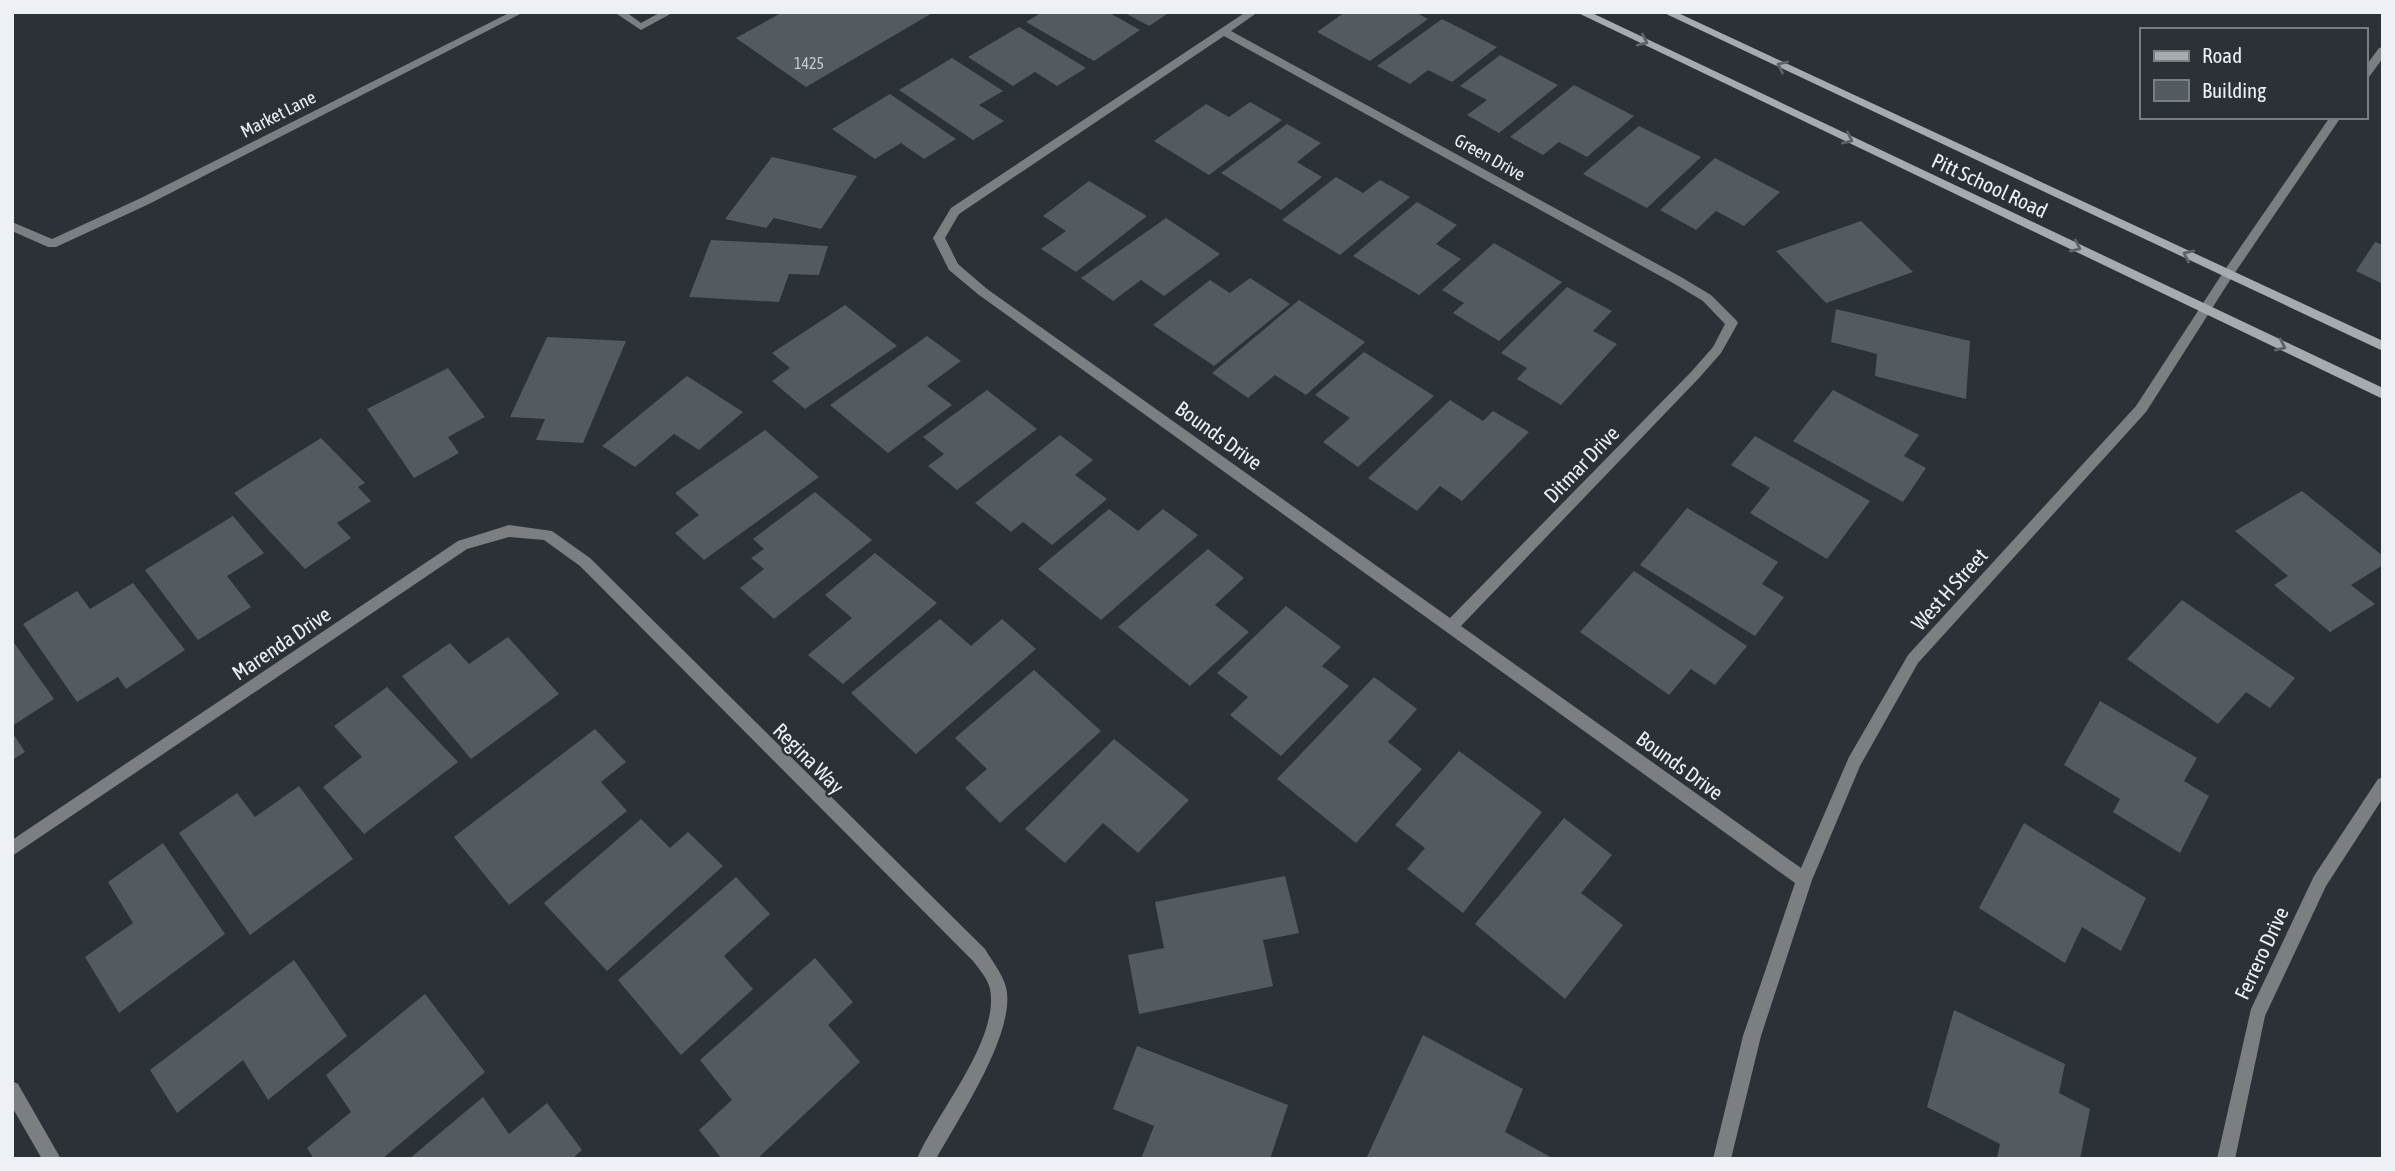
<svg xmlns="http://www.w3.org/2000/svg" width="2395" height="1171" viewBox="0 0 2395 1171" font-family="'Asap Condensed',sans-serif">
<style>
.building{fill:#535a60}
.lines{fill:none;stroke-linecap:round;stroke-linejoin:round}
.lane{fill:#7c7f82;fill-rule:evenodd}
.street{fill:#7c7f82;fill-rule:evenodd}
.secondary{fill:#a6abb0;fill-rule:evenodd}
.oneway{stroke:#5c6267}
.labels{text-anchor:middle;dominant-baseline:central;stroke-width:5;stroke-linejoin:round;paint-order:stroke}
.far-number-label{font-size:16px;fill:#c6cbd0}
.far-street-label{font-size:18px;fill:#edf1f5;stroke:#2b3137}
.street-label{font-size:21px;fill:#edf1f5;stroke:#2b3137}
</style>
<rect width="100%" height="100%" fill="#2b3137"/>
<!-- building -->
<g class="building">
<polygon points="783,12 934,12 806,87 736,38"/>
<polygon points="1042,12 1108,12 1140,30 1094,61 1026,22"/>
<polygon points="1123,12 1170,12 1149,26"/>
<polygon points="1345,12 1415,12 1428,19 1370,61 1317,32"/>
<polygon points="1442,19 1497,47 1452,82 1428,70 1410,84 1377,66"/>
<polygon points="1019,27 1086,68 1057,86 1035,72 1013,86 968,57"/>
<polygon points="1500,55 1558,85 1499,133 1467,115 1487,100 1460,86"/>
<polygon points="952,58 1003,91 979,105 1004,121 973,140 899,90"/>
<polygon points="1574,85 1634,116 1587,157 1559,142 1543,155 1510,137"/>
<polygon points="890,94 956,139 924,159 901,143 875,159 832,129"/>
<polygon points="1250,102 1282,120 1209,175 1154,141 1206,104 1229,117"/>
<polygon points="1287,124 1321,143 1297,162 1322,177 1281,210 1221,173"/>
<polygon points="1639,126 1701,157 1647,208 1583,174"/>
<polygon points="772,157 857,176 821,229 774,218 766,228 725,219"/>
<polygon points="1715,158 1780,192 1744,226 1716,211 1696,230 1660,210"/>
<polygon points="1336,177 1363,193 1380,180 1410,197 1340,255 1282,220"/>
<polygon points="1089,181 1147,216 1076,272 1041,249 1066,231 1043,216"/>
<polygon points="1417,202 1457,225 1436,244 1461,259 1419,295 1353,256"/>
<polygon points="1166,218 1220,254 1164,296 1141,280 1113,301 1081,278"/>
<polygon points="1861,221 1913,272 1826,303 1776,251"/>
<polygon points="711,240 828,246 819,275 789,274 779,302 689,297"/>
<polygon points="2375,242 2383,245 2383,284 2356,271"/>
<polygon points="1494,243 1562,282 1499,341 1453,313 1464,303 1442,290"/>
<polygon points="1250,278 1290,304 1214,366 1153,325 1210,280 1230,293"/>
<polygon points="1567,287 1612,311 1593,331 1617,344 1561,405 1517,379 1527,368 1501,353"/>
<polygon points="1299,300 1365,342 1306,395 1275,375 1248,398 1212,373"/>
<polygon points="845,305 897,346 805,409 772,381 790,368 772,353"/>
<polygon points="1836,309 1970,341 1966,399 1875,376 1877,354 1831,342"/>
<polygon points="927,336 961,361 927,386 952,405 888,453 830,405"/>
<polygon points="547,337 626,341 583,443 536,440 545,419 510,417"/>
<polygon points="1364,352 1434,396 1358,467 1323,442 1350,418 1315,395"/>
<polygon points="448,368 485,417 448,437 459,453 414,478 367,409"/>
<polygon points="687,376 743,412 699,450 674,434 635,467 602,446"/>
<polygon points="987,390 1037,429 957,490 928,466 944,454 923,437"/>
<polygon points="1833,390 1919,435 1904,456 1926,468 1903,502 1793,441"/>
<polygon points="1450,400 1483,421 1493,411 1529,432 1462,501 1440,486 1417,511 1368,478"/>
<polygon points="765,430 819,477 704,560 675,533 699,515 675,493"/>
<polygon points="1060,435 1093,460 1075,475 1107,499 1052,545 1023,522 1011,532 975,503"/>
<polygon points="1755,436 1870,501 1827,559 1750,513 1770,488 1731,465"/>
<polygon points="321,438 365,483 358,487 371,501 337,523 351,538 305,569 234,493"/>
<polygon points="2302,491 2383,556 2383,565 2351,585 2375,604 2330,632 2274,585 2288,576 2235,531"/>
<polygon points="815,492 872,540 774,619 740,588 764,569 751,558 764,549 753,539"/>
<polygon points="1687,508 1778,562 1762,584 1784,597 1755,636 1640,565"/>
<polygon points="1109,509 1138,531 1163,509 1198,535 1101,620 1038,569"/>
<polygon points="233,516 264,553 227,576 251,607 198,640 145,570"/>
<polygon points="1208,549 1244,578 1215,605 1249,632 1190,686 1118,627"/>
<polygon points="875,553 937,603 843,684 808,655 852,618 825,595"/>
<polygon points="1634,571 1747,646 1715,685 1691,669 1669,695 1580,632"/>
<polygon points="133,583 185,650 126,689 118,677 77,702 23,624 77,591 90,609"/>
<polygon points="2182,600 2295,678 2270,708 2246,692 2218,724 2127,659"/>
<polygon points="1286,606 1341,647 1322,666 1349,686 1281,756 1230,715 1248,697 1217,673"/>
<polygon points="940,619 971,646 1002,619 1036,649 916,754 851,693"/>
<polygon points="508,637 559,694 471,759 402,676 450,643 469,664"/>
<polygon points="12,640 54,699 12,726"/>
<polygon points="1034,670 1101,731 1000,823 965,788 987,769 955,738"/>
<polygon points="1374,677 1417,709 1388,742 1422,769 1356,843 1277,779"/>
<polygon points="387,687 458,762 364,834 323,787 362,757 334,726"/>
<polygon points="2100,701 2197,758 2184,781 2209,796 2180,853 2113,812 2120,799 2064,765"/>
<polygon points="595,729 626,762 601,782 627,811 509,905 454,837"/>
<polygon points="12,732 25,752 12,760"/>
<polygon points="1114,739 1189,800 1138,853 1103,823 1065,863 1025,829"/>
<polygon points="1459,751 1542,812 1463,913 1407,869 1425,848 1395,825"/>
<polygon points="299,786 353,859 250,935 179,833 237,793 255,817"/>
<polygon points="1564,818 1612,855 1581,893 1623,925 1565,999 1475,924"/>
<polygon points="641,819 670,848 688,832 723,866 607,971 544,903"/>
<polygon points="2024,823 2146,898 2121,951 2082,927 2065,963 1979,908"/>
<polygon points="163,843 225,934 119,1013 85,957 133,923 108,882"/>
<polygon points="1285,876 1299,933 1263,940 1273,986 1139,1014 1128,955 1164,948 1155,902"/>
<polygon points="736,877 770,914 724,956 753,989 681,1055 618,980"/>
<polygon points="815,958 853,1002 828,1025 860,1062 757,1159 722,1159 699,1130 732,1100 700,1060"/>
<polygon points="294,960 347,1036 268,1100 243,1060 177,1113 150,1070"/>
<polygon points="425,994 485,1072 382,1159 314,1159 307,1148 351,1112 326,1075"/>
<polygon points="1954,1010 2065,1064 2059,1093 2090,1109 2080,1159 1999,1159 1997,1158 2000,1144 1927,1107"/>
<polygon points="1423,1035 1523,1089 1505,1132 1554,1159 1366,1159"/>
<polygon points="1137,1046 1288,1105 1270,1159 1141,1159 1154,1126 1113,1109"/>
<polygon points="483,1097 509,1134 547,1103 582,1150 572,1159 409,1159"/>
</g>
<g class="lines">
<!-- lane -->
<polygon class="lane" points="614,12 626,12 641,23 661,12 674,12 641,30"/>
<!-- street -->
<g class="street">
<polygon points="511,12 524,12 149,204 56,247 48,247 12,231 12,222 52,239 141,198"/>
<path d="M1246,12H1258L1231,31L1681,277L1711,295L1736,320L1738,323L1721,353L1699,378L1461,626L1801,868L1849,757L1908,655L2136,406L2224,271L2330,117H2341L2232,277L2146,412L1918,663L1860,766L1812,880L1761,1036L1731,1159H1713L1743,1036L1795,883L979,295L949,270L933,238L951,208ZM1224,36L1673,283L1703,301L1725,324L1713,347L1691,372L1450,618L987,289L958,264L945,238L959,214Z"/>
<polygon points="2383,47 2383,58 2369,77 2365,78 2365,67 2379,48"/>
<path d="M509,525L552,531L590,558L985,949C992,961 1002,973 1006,987C1017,1032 958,1119 936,1159H917C936,1113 1000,1040 990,989C988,979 979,969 973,961L580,566L544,540L509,537L467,549L12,856V840L458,541Z"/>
<polygon points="2383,777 2383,798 2326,886 2265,1016 2235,1159 2217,1159 2251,1009 2314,876 2378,779"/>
<polygon points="12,1081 18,1084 61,1159 42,1159 12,1107"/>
</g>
<!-- secondary -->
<g class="secondary">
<polygon points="1576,12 1590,12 2383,388 2383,399"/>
<polygon points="1662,12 1676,12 2383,341 2383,351"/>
</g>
</g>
<!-- one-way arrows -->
<defs><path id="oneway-chevron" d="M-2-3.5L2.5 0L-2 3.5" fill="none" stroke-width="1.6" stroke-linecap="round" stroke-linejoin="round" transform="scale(1.75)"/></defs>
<g class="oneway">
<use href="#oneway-chevron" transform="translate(1643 41) rotate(25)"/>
<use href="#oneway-chevron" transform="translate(1782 66) rotate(-155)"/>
<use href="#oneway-chevron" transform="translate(1848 139) rotate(25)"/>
<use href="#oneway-chevron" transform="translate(2076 247) rotate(25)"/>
<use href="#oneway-chevron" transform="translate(2188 255) rotate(-155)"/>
<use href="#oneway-chevron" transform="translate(2281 346) rotate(25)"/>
</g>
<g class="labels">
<!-- far-number labels -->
<g class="far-number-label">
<text x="809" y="63">1425</text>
</g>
<!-- far-street labels -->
<g class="far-street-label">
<text transform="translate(278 114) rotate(-27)">Market Lane</text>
<text transform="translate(1490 157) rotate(29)">Green Drive</text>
</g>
<!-- street labels -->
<g class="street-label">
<text transform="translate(1990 185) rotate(25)">Pitt School Road</text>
<text transform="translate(1219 435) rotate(36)">Bounds Drive</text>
<text transform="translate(1581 464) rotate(-46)">Ditmar Drive</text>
<text transform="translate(1949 589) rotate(-48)">West H Street</text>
<text transform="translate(281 643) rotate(-34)">Marenda Drive</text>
<text transform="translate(809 758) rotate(45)">Regina Way</text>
<text transform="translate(1680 765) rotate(36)">Bounds Drive</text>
<text transform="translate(2261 953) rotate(-65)">Ferrero Drive</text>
</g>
</g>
<!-- border -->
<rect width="2395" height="1171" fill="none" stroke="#edf1f5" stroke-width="28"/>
<!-- legend -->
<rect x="2140" y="28" width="228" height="91" fill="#2b3137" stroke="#797e83" stroke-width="2"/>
<rect x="2154" y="51" width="35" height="10" fill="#a6abb0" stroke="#797e83" stroke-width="2"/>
<text x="2202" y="63" font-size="21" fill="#edf1f5">Road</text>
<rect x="2154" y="80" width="35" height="21" fill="#535a60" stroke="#797e83" stroke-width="2"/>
<text x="2202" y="98" font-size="21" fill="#edf1f5">Building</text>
</svg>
